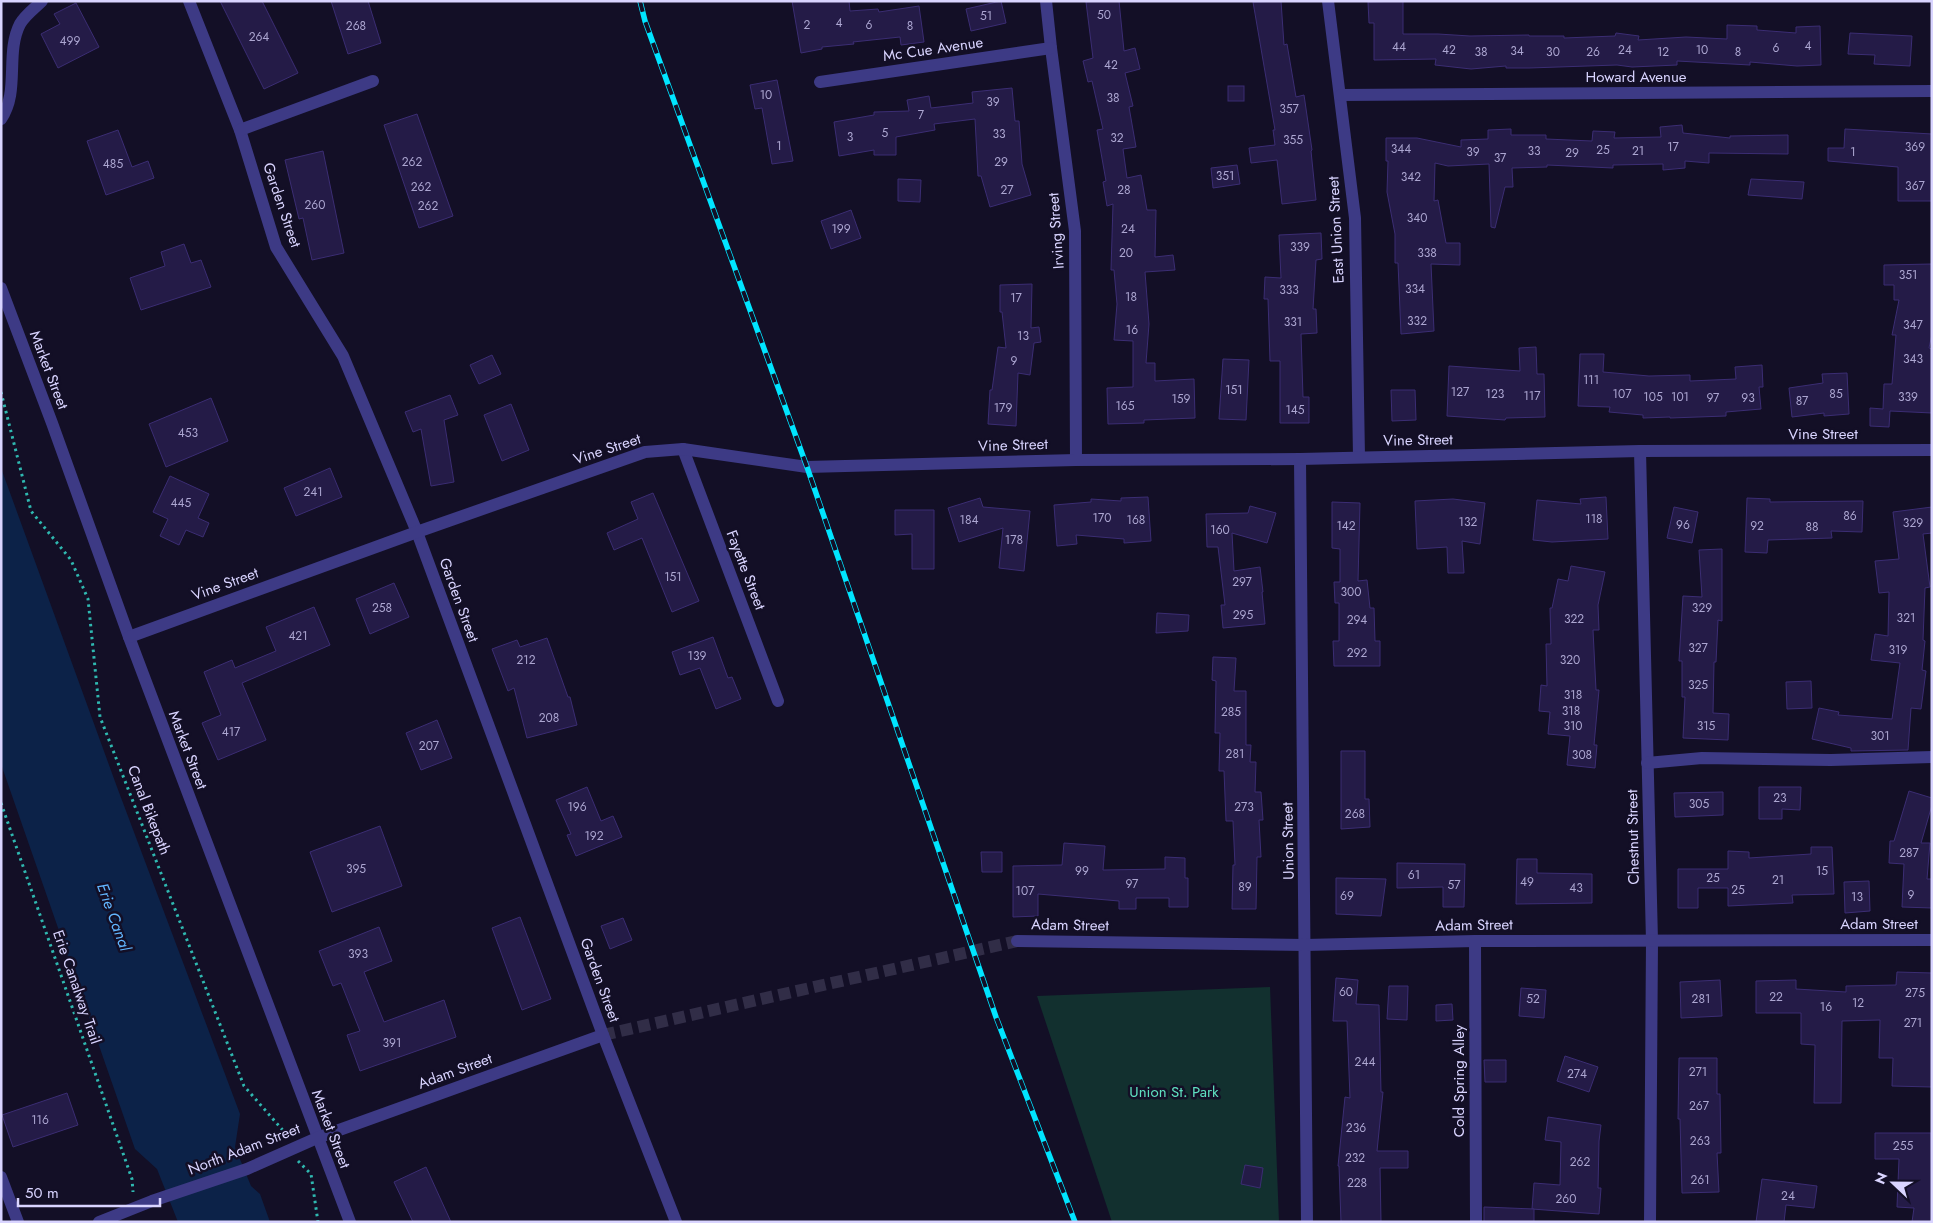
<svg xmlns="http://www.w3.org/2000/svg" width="1933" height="1223" viewBox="0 0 1933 1223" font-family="Jost,sans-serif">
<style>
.green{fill:#12302f}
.water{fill:#0c2248}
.building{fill:#241b47;stroke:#3b2d73}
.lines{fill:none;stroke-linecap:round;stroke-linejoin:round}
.minor-tunnel{stroke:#312d47;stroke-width:12;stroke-dasharray:12 6;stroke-linecap:butt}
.path{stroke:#2fb8b0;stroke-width:3;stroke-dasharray:2.5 4;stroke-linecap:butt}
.minor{stroke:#3d3a85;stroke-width:12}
.rail-casing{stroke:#00e5ff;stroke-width:5.5}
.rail{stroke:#130f26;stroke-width:4;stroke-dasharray:11;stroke-linecap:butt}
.labels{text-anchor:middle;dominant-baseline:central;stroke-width:5;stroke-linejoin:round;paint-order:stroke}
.number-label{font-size:12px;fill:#aca6d1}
.street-label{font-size:15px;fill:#d9d4ff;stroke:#130f26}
.park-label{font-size:15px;fill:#5fe0c0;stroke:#130f26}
.water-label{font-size:16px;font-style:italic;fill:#62b6ff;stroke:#130f26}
</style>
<rect width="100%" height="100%" fill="#130f26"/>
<!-- green -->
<polygon class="green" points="1270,987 1279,1222 1112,1222 1037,996"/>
<!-- water -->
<polygon class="water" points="1,468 117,787 240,1114 235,1147 251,1186 260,1194 270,1222 178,1222 157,1169 135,1149 1,764"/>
<!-- building -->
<g class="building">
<polygon points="220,1 262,1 298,73 264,89"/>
<polygon points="331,1 368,1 381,43 348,54"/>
<polygon points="792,1 849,1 850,11 878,9 879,12 919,6 924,42 901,45 900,37 853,42 854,44 822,47 822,49 801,53"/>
<polygon points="1001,1 1006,23 971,31 966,9"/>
<polygon points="1096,1 1119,1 1124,51 1135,48 1140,69 1125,73 1133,106 1129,107 1136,147 1123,149 1127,178 1141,175 1147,210 1156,210 1155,257 1173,255 1175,270 1145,272 1149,324 1146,363 1155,363 1155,381 1194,379 1195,418 1144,420 1144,423 1108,424 1107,388 1133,387 1133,341 1114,340 1117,304 1114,270 1111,270 1113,204 1107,206 1103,182 1106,181 1097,130 1103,129 1092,81 1088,82 1083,61 1093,58 1086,2"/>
<polygon points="1281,1 1284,45 1287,44 1296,97 1304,95 1312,150 1311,151 1316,200 1282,204 1277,160 1251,163 1249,148 1275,145 1273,130 1275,130 1253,2"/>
<polygon points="1403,1 1403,34 1438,34 1470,36 1529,35 1529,36 1564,36 1564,38 1615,36 1616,33 1639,36 1638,40 1686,37 1727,39 1727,25 1757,26 1757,30 1796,33 1796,27 1820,26 1821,65 1797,66 1750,62 1750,65 1677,61 1677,65 1632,67 1617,65 1529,68 1506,68 1506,66 1471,69 1435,65 1436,59 1374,60 1374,23 1369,23 1368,2"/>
<polygon points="76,3 99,47 58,68 41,34 60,24 54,14"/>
<polygon points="1850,33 1912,36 1910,66 1874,64 1875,55 1848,54"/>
<polygon points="777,80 793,161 772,164 762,108 755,109 750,85"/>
<rect x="1228" y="86" width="16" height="15"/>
<polygon points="1012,88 1015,121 1019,121 1022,164 1031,195 990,207 981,176 978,176 975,119 934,124 935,130 896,137 896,155 874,155 874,150 839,156 834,122 874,115 874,112 909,111 907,100 929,96 931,108 973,103 972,92"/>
<polygon points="417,114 453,216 419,228 384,125"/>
<polygon points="1682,125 1683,133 1730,138 1730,136 1788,135 1788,154 1709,153 1709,163 1685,161 1685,168 1663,170 1663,164 1613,165 1613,168 1547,165 1547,167 1512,168 1513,187 1505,187 1495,228 1491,227 1489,164 1448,166 1435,163 1434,201 1438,200 1446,243 1460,243 1460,265 1431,264 1434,331 1401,334 1398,263 1395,263 1395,234 1387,192 1388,161 1386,161 1386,138 1417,138 1461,147 1461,140 1488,139 1488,130 1511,129 1511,135 1546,135 1546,139 1592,141 1593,131 1615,132 1614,138 1661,137 1660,127"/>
<polygon points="1845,129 1932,134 1932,201 1898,201 1898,167 1828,161 1828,148 1844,148"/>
<polygon points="118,130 132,167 148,161 154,178 106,195 87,141"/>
<polygon points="323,151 344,253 312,260 303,218 299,219 285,160"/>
<polygon points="1237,165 1240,184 1213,188 1211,168"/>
<polygon points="898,179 921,180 920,202 898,201"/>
<polygon points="1751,179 1804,182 1802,199 1748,195"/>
<polygon points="851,210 861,238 831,249 821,221"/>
<polygon points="1321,233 1322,259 1316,260 1313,309 1316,309 1317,333 1301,334 1303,397 1309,397 1309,423 1280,423 1280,361 1270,361 1268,299 1264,299 1265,277 1281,278 1279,235"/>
<polygon points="184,244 191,263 201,260 211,287 141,310 130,278 165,266 161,252"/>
<polygon points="1932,264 1932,334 1929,348 1932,349 1932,413 1890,411 1889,427 1870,426 1870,408 1883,409 1884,384 1892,384 1896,335 1892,335 1899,300 1894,300 1894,285 1884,285 1884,265"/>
<polygon points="1032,284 1031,328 1039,327 1041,342 1034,343 1030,375 1018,373 1016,426 988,424 990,390 992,390 998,347 1006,348 1002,312 1000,312 1000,285"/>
<polygon points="1536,347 1537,374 1544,374 1545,417 1506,418 1505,420 1447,416 1449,366 1520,371 1519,348"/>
<polygon points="1580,354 1604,354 1603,372 1649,376 1690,375 1690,381 1736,379 1735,367 1762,365 1763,387 1759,387 1761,409 1726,412 1726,416 1670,418 1670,417 1643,418 1643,415 1609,412 1610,407 1578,406"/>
<polygon points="492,355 501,374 479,384 470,365"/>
<polygon points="1223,359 1249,360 1246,420 1219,419"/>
<polygon points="1847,373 1849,414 1824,416 1824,413 1792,417 1789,388 1823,383 1822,374"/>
<polygon points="1391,390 1415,390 1416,420 1392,421"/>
<polygon points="450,395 458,415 444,420 454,482 431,486 421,429 413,432 405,412"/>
<polygon points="211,398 228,441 166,467 149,424"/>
<polygon points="511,404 529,450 502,461 484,415"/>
<polygon points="330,468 342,497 296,516 284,488"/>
<polygon points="170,476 209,494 198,518 209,523 203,537 186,530 179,545 160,536 168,519 153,512"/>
<polygon points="653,493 699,601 672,612 642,538 614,550 607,533 638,519 631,502"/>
<polygon points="1148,497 1151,541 1124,543 1124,539 1076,535 1077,544 1057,546 1054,505 1091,502 1091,499 1121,501 1121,498"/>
<polygon points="1606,497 1608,539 1552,542 1533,540 1537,500 1581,504 1580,499"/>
<polygon points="980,498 983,507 1030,511 1024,571 999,568 1003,528 959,542 948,508"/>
<polygon points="1747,498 1770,499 1770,502 1863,501 1862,532 1831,531 1832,538 1768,540 1767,553 1745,552"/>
<polygon points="1453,499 1485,503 1480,544 1462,541 1464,573 1448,573 1447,547 1417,549 1415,501"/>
<polygon points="1332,502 1360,503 1358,581 1367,580 1370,608 1374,608 1375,641 1380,641 1380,666 1334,666 1333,641 1339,641 1339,603 1335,603 1334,582 1340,582 1340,549 1332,548"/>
<polygon points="1250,506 1276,513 1267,543 1232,533 1234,571 1260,567 1263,592 1262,592 1265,624 1223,628 1221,605 1225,605 1218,547 1207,547 1206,514 1248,513"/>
<polygon points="1674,507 1698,512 1692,543 1667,538"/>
<polygon points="1932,507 1932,533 1923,534 1930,587 1925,588 1923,640 1925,641 1922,670 1926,671 1921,709 1911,708 1908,750 1851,751 1851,748 1812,739 1819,708 1839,712 1838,715 1892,719 1900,663 1871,660 1875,634 1888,636 1889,592 1879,593 1875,561 1899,559 1893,512"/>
<polygon points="895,510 934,510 934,569 912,569 912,534 895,535"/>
<polygon points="1722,549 1722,621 1718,620 1716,662 1714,662 1713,713 1729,714 1728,740 1683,738 1685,697 1682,697 1682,661 1679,661 1683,596 1702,597 1699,550"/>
<polygon points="1571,566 1605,572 1598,605 1599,630 1593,630 1596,690 1599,690 1594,745 1597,745 1595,768 1567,765 1570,736 1548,734 1550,712 1539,711 1541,685 1547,686 1546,644 1551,644 1550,608 1552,608 1558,579 1568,581"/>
<polygon points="394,583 409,617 370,634 356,599"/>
<polygon points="314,607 330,645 242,683 266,740 218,760 202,723 221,715 204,672 232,660 235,668 276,651 266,627"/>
<polygon points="1157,613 1189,615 1188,631 1156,633"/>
<polygon points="713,637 728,678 732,677 741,699 716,709 700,668 680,675 672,652"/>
<polygon points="547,638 568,697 570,697 577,725 527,738 514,688 508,691 492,649 517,640 520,647"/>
<polygon points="1213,657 1236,658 1234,691 1246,691 1246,745 1251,745 1250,762 1256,762 1255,792 1261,792 1263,820 1259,820 1261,857 1257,857 1256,909 1232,909 1233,865 1235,865 1233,821 1226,821 1224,771 1219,771 1220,733 1215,733 1216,681 1212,680"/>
<polygon points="1811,681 1812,708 1787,709 1786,682"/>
<polygon points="437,720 452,758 421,770 406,733"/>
<polygon points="1341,751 1365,751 1365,799 1369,799 1370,827 1341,829"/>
<polygon points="587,787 601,821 613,816 622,837 576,856 567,835 571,834 556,800"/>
<polygon points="1759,787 1801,787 1800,810 1782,809 1782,819 1759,819"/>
<polygon points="1909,791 1932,798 1932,805 1921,843 1930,843 1927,879 1932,879 1932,908 1902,907 1904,864 1889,863 1890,841 1894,841"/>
<polygon points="1723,792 1723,815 1675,817 1674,793"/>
<polygon points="380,826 402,886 332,912 310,852"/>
<polygon points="1064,843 1105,846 1103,870 1165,869 1165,857 1185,858 1185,878 1188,878 1188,907 1169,907 1169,898 1136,898 1136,909 1119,909 1119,901 1038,894 1038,916 1013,917 1013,866 1062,865"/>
<polygon points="1811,847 1832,847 1834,894 1792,895 1793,903 1728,906 1728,888 1698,888 1698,908 1678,908 1678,869 1728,869 1728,851 1749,852 1749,858 1811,854"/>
<polygon points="981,852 1002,852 1002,872 982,872"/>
<polygon points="1517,859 1537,859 1537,873 1592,874 1592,903 1516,904"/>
<polygon points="1397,863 1465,864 1464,907 1443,907 1443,887 1397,888"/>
<polygon points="1336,878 1386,879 1381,916 1336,914"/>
<polygon points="1869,881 1870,911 1845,913 1844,882"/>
<polygon points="520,917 551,999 522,1010 492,928"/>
<polygon points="623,918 632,940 610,949 601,926"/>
<polygon points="379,927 392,961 364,972 384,1022 444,1000 456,1037 360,1071 347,1035 360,1031 341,983 333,986 319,951"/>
<polygon points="1897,972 1932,973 1932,1087 1892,1086 1893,1058 1879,1058 1880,1020 1842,1021 1841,1103 1814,1103 1815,1045 1801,1044 1801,1013 1756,1013 1756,981 1796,980 1796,989 1846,992 1846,986 1896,985"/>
<polygon points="1336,978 1358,980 1356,1004 1379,1005 1381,1092 1383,1092 1377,1151 1408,1151 1408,1168 1380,1168 1381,1222 1341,1222 1339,1166 1338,1166 1345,1097 1350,1098 1347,1021 1333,1021"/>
<polygon points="1720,980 1722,1016 1681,1018 1680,982"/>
<polygon points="1389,986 1408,986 1407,1020 1387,1019"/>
<polygon points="1521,988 1546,990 1544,1018 1519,1016"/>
<polygon points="1452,1004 1453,1020 1436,1021 1436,1005"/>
<polygon points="1565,1056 1598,1067 1589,1092 1557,1081"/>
<polygon points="1679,1058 1717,1058 1717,1094 1720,1094 1721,1153 1717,1153 1719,1192 1682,1193 1680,1119 1678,1119"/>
<polygon points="1484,1060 1506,1060 1506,1082 1485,1082"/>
<polygon points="67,1093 78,1125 13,1147 2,1115"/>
<polygon points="1548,1117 1601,1125 1599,1141 1598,1188 1601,1188 1599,1214 1532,1209 1534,1183 1560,1185 1561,1142 1545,1140"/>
<polygon points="1875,1133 1931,1133 1932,1222 1912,1222 1914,1208 1897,1207 1899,1159 1875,1159"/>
<polygon points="1245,1165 1263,1168 1260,1188 1241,1184"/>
<polygon points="426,1167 451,1222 413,1222 394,1182"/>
<polygon points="1762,1179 1817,1186 1814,1208 1786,1205 1784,1222 1756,1222"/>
<polygon points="1484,1207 1534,1209 1534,1222 1484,1222"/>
</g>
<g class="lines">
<!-- minor-tunnel -->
<polyline class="minor-tunnel" points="603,1035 1017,941"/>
<!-- path -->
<g class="path">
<polyline points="1,392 31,511 71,560 88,599 100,717 244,1086 287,1135"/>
<polyline points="1,803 132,1179 133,1192"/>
<polyline points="298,1161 311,1174 318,1222"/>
</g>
<!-- minor -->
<g class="minor">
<polyline points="189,1 240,130 276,247 343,356 417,532 603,1035 676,1222"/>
<polyline points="1046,1 1051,48 1075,231 1076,460"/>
<polyline points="1328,1 1355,218 1359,457"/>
<polyline points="820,82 1051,48"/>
<polyline points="1341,95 1932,91"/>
<path d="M1,119C20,92 5,53 20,24C25,15 35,8 42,1"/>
<polyline points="240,130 373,81"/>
<polyline points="1,288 52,423 129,637 350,1222"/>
<polyline points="683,449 778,701"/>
<polyline points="1640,451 1652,941 1650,1222"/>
<polyline points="1300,459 1307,1222"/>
<polyline points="129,637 417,532 645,452 683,449 807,467 1076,460 1300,459 1640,451 1932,450"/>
<polyline points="1647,763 1702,758 1831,760 1932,757"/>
<polyline points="1017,941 1305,945 1475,941 1932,940"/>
<polyline points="1475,941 1476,1222"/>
<polyline points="1,1177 18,1222"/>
<polyline points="99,1222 152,1201 247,1169 317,1138 603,1035"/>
</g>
<!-- rail casing -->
<g class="rail-casing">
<polyline id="rail" points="640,1 645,21 807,467 996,1017 1075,1222"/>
</g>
<!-- rail -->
<use href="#rail" class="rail"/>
</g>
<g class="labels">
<!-- number labels -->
<g class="number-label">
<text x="1104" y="15">50</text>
<text x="986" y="16">51</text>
<text x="839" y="23">4</text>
<text x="807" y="25">2</text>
<text x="869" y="25">6</text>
<text x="356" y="26">268</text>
<text x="910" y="26">8</text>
<text x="259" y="37">264</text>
<text x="70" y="41">499</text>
<text x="1808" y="46">4</text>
<text x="1399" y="47">44</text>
<text x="1776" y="48">6</text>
<text x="1449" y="50">42</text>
<text x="1625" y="50">24</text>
<text x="1702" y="50">10</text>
<text x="1517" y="51">34</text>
<text x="1481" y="52">38</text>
<text x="1553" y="52">30</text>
<text x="1593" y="52">26</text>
<text x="1663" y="52">12</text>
<text x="1738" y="52">8</text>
<text x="1111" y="65">42</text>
<text x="766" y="95">10</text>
<text x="1113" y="98">38</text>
<text x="993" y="102">39</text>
<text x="1289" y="109">357</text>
<text x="921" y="115">7</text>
<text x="885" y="133">5</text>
<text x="999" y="134">33</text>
<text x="850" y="137">3</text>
<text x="1117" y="138">32</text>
<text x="1293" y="140">355</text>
<text x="779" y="146">1</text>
<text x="1673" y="147">17</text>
<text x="1915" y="147">369</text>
<text x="1401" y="149">344</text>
<text x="1603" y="150">25</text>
<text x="1534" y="151">33</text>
<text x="1638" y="151">21</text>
<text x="1473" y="152">39</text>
<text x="1853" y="152">1</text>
<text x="1572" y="153">29</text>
<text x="1500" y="158">37</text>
<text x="412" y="162">262</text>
<text x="1001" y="162">29</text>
<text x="113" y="164">485</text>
<text x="1225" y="176">351</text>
<text x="1411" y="177">342</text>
<text x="1915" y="186">367</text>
<text x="421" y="187">262</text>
<text x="1007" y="190">27</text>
<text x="1124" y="190">28</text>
<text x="315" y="205">260</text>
<text x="428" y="206">262</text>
<text x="1417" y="218">340</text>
<text x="841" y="229">199</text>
<text x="1128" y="229">24</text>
<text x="1300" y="247">339</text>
<text x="1126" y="253">20</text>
<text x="1427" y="253">338</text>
<text x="1908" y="275">351</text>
<text x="1415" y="289">334</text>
<text x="1289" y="290">333</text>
<text x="1131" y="297">18</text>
<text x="1016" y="298">17</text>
<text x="1417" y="321">332</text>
<text x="1293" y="322">331</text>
<text x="1913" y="325">347</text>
<text x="1132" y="330">16</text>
<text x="1023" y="336">13</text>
<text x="1913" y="359">343</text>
<text x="1014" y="361">9</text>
<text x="1591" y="380">111</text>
<text x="1234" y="390">151</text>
<text x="1460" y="392">127</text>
<text x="1495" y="394">123</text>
<text x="1622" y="394">107</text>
<text x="1836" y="394">85</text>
<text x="1532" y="396">117</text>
<text x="1653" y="397">105</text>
<text x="1680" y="397">101</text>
<text x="1908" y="397">339</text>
<text x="1713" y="398">97</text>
<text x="1748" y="398">93</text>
<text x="1181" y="399">159</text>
<text x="1802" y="401">87</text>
<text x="1125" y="406">165</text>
<text x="1003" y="408">179</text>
<text x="1295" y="410">145</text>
<text x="188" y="433">453</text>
<text x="313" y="492">241</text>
<text x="181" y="503">445</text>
<text x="1850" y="516">86</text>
<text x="1102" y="518">170</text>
<text x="1594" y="519">118</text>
<text x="969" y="520">184</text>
<text x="1136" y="520">168</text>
<text x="1468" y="522">132</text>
<text x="1913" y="523">329</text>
<text x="1683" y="525">96</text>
<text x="1346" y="526">142</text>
<text x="1757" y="526">92</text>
<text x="1812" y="527">88</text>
<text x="1220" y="530">160</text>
<text x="1014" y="540">178</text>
<text x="673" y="577">151</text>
<text x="1242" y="582">297</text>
<text x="1351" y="592">300</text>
<text x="382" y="608">258</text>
<text x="1702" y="608">329</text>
<text x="1243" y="615">295</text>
<text x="1906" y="618">321</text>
<text x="1574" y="619">322</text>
<text x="1357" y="620">294</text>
<text x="298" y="636">421</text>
<text x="1698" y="648">327</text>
<text x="1898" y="650">319</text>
<text x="1357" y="653">292</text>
<text x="697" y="656">139</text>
<text x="526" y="660">212</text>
<text x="1570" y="660">320</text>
<text x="1698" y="685">325</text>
<text x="1573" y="695">318</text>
<text x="1571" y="711">318</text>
<text x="1231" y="712">285</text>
<text x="549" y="718">208</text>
<text x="1573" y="726">310</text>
<text x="1706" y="726">315</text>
<text x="231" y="732">417</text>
<text x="1880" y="736">301</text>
<text x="429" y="746">207</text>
<text x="1235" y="754">281</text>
<text x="1582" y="755">308</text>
<text x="1780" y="798">23</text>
<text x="1699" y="804">305</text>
<text x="577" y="807">196</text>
<text x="1244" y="807">273</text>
<text x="1355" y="814">268</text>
<text x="594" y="836">192</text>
<text x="1909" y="853">287</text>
<text x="356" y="869">395</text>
<text x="1082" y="871">99</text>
<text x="1822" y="871">15</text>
<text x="1414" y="875">61</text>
<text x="1713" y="878">25</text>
<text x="1778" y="880">21</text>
<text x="1527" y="882">49</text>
<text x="1132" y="884">97</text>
<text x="1454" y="885">57</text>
<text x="1245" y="887">89</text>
<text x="1576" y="888">43</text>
<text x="1738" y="890">25</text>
<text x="1025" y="891">107</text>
<text x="1911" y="895">9</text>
<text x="1347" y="896">69</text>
<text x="1857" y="897">13</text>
<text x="358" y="954">393</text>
<text x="1346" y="992">60</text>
<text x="1915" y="993">275</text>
<text x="1776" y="997">22</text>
<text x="1533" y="999">52</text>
<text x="1701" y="999">281</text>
<text x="1858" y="1003">12</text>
<text x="1826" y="1007">16</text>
<text x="1913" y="1023">271</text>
<text x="392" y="1043">391</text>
<text x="1365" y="1062">244</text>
<text x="1698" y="1072">271</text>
<text x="1577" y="1074">274</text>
<text x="1699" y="1106">267</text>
<text x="40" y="1120">116</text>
<text x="1356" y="1128">236</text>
<text x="1700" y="1141">263</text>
<text x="1903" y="1146">255</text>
<text x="1355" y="1158">232</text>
<text x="1580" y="1162">262</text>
<text x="1700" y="1180">261</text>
<text x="1357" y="1183">228</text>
<text x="1788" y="1196">24</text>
<text x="1566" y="1199">260</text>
</g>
<!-- street labels -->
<g class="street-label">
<text transform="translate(933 49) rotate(-8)">Mc Cue Avenue</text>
<text x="1636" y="77">Howard Avenue</text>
<text transform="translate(282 205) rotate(71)">Garden Street</text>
<text transform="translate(1336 230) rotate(-93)">East Union Street</text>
<text transform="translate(1056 231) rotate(-94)">Irving Street</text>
<text transform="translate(49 370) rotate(69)">Market Street</text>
<text x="1823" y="434">Vine Street</text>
<text transform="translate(1418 440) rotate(-1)">Vine Street</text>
<text transform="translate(1013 445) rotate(-2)">Vine Street</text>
<text transform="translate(607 449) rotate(-18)">Vine Street</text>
<text transform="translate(746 570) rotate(69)">Fayette Street</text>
<text transform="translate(225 584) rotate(-20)">Vine Street</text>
<text transform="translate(459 600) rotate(70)">Garden Street</text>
<text transform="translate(188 750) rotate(69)">Market Street</text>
<text transform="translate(149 810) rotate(69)">Canal Bikepath</text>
<text transform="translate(1633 837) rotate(-91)">Chestnut Street</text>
<text transform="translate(1288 841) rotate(-91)">Union Street</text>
<text x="1879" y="924">Adam Street</text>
<text transform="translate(1070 925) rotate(1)">Adam Street</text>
<text transform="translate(1474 925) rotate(-1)">Adam Street</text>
<text transform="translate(600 980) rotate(70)">Garden Street</text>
<text transform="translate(77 987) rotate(71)">Erie Canalway Trail</text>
<text transform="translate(455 1071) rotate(-20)">Adam Street</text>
<text transform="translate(1459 1081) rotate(-90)">Cold Spring Alley</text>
<text transform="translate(331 1129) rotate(69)">Market Street</text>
<text transform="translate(244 1149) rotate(-21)">North Adam Street</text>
</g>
<!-- park labels -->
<g class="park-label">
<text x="1174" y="1092">Union St. Park</text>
</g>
<!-- water labels -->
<g class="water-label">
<text transform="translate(114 917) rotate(70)">Erie Canal</text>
</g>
</g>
<!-- border -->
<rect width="1933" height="1223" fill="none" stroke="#d9d4ff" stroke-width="5"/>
<!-- north arrow -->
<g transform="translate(1893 1183) rotate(292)" stroke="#130f26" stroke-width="4" paint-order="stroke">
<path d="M0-4L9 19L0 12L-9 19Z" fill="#d9d4ff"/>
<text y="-8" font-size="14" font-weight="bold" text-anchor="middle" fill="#d9d4ff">N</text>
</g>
<!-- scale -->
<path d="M18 1198v8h142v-8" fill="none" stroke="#d9d4ff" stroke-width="2.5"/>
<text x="25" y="1198" font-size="15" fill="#d9d4ff" stroke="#130f26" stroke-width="4" paint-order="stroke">50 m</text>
</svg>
